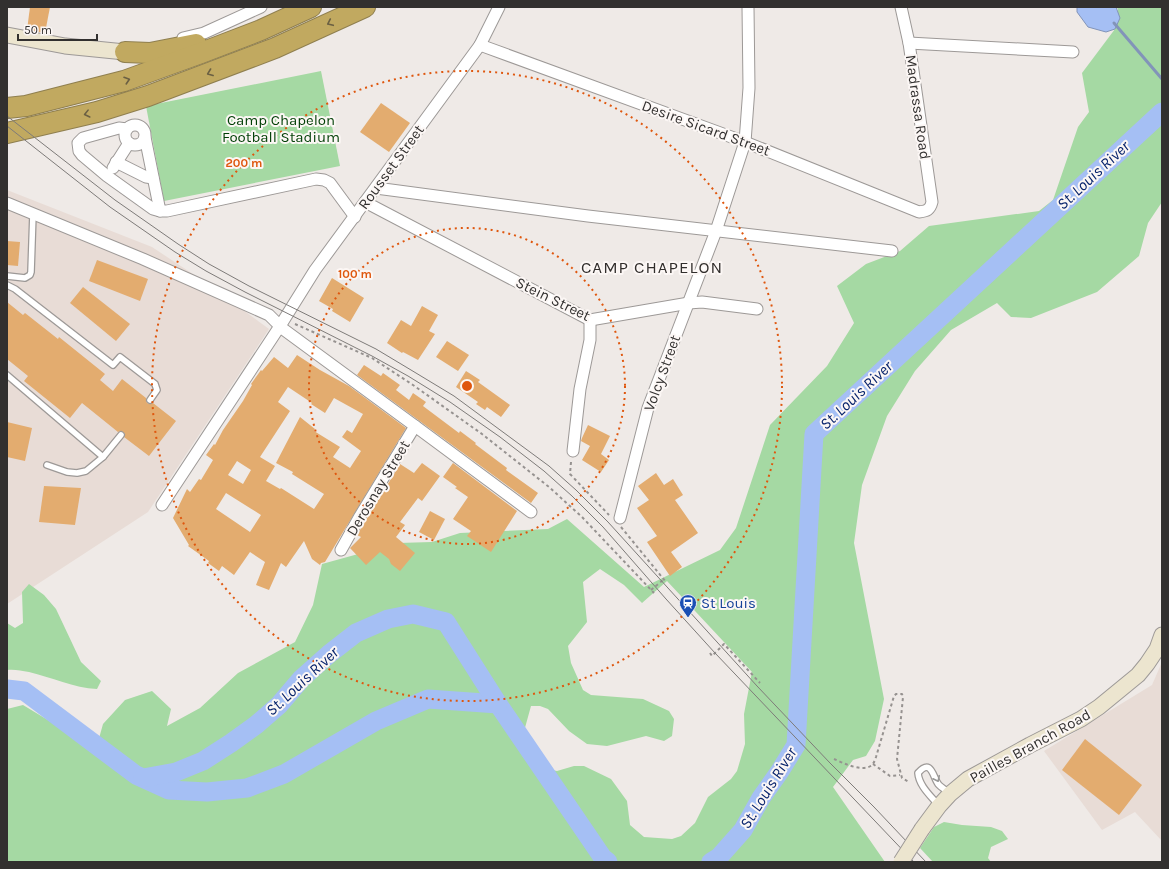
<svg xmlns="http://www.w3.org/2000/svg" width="1169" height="869" viewBox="0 0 1169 869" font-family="Karla,sans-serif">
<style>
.built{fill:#e8dcd6}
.green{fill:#a5d9a3;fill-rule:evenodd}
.water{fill:#a5bff4;stroke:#8294b9}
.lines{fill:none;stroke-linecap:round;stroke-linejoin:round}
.stream{stroke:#8294b9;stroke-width:3}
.river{stroke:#a5bff4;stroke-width:19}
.building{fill:#e3ac6f;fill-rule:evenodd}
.lane-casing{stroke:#9d9997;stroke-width:8}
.street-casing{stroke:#9d9997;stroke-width:13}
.secondary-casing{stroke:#9d9997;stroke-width:17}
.highway-casing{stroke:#8f7f4f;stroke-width:22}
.path{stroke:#969290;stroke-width:2;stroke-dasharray:3 3;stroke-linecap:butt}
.lane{stroke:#fff;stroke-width:5.5}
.street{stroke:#fff;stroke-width:11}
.secondary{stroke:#ece5cf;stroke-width:15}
.highway{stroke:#c1a960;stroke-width:20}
.tram{stroke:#7e7b79;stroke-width:1}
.secondary-bridge-casing{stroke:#9d9997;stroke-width:17;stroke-linecap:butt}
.secondary-bridge{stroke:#ece5cf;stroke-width:15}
.oneway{stroke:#6b6043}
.oneway2{stroke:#989897}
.ring{fill:none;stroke:#df570e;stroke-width:2;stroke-dasharray:2 4}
.labels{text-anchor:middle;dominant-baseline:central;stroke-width:4;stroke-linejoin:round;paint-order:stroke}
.street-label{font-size:15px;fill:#32302f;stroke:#fcf7f5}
.park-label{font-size:15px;fill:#003f05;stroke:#fcf7f5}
.transit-label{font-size:15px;fill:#164399;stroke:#fcf7f5;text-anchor:start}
.water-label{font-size:16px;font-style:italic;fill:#09246d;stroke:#fcf7f5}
.quarter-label{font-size:17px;letter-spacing:1px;fill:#312e2c;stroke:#fcf7f5}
.centre{fill:#df570e;stroke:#fcf7f5;stroke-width:2}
.ring-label{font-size:12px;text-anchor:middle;font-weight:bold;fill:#df570e;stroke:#fcf7f5;stroke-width:4;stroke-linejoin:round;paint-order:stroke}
</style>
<rect width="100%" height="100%" fill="#efeae7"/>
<!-- built -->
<g class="built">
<polygon points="7,190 152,247 208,284 269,329 148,512 7,604"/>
<polygon points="1162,662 1162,841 1135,812 1102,830 1044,751 1152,685"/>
</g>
<!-- green -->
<g class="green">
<path d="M1116,7H1162V202L1148,223L1139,256L1097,292L1031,318L1011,317L997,303L951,330L915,371L887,416L862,485L854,543L884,699L875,741L866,756L853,760L833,787L885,862H7V709L23,705L81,740L98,742L103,724L125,700L152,691L171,709L167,726L200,708L238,673L295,642L313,605L322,564L398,543L432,542L460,533L548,529L567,519L644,587L720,550L736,528L770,425L827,366L854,323L837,286L866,264L900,251L929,226L1039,211L1053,200L1078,127L1089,112L1082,73L1115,29L1118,9ZM600,569L624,585L642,603L667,581L752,672L744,714L745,744L737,771L731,779L708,797L695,823L681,836L672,839L644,837L630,825L627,801L611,779L584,766H574L557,771L537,767L523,735L531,706H540L548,709L569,731L587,744L607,746L646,736L664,741L672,736L674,719L669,711L643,699L591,695L583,690L571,663L568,646L587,622L583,582Z"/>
<polygon points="321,71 340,166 164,201 146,106"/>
<path d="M29,584L44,595L56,609L81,662L101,681L97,689C74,688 51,677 29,672C21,671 15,669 7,670V623L15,628L23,623L22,592Z"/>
<polygon points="944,822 962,825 991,827 1002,831 1008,839 991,847 988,858 991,862 933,862 920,848 934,827"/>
</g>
<!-- water -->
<polygon class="water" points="1077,7 1116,7 1120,18 1115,29 1106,32 1088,27 1077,12"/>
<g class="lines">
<!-- stream -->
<polyline class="stream" points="1114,23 1162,79"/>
<!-- river -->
<g class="river">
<polyline points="7,689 24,691 136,775 169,790 207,792 247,788 284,774 376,721 428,699 498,704 603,858 608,862"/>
<polyline points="143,778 176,772 203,761 231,743 256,725 279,705 302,678 329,654 356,633 388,619 413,614 446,622 498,704"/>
<polyline points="711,862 719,857 743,830 761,798 780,771 796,745 814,434 1162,112"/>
</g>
</g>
<!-- building -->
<g class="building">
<polygon points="30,7 50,7 45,33 27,30"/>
<polygon points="381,103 410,123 389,152 360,132"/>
<polygon points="7,241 20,242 18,266 7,265"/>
<polygon points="97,260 148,279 140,301 89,281"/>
<polygon points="332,278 364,298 350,322 332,311 333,309 319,301"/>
<polygon points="83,287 130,324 116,341 70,303"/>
<polygon points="7,302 23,315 25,313 58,339 59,337 105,374 100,380 113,391 122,379 146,398 146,400 147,403 150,404 153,403 176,421 149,456 124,437 125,434 123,432 120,431 118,432 82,403 70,418 24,381 28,376 7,359"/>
<polygon points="422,306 438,315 429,331 435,334 418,360 403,352 402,353 387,343 401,320 411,326"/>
<polygon points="447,341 469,355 458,371 436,357"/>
<path d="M297,355L320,370L349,386L406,428L325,562L321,563L320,565L312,559L304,541L286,567L281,563L269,590L256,585L265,562L250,552L234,575L222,566L219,571L208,563L209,561L188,546L189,545L173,518L187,489L190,492L199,479L201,480L213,460L206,455L214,444L215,445L223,430L243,401L252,385L251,384L261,370L262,371L274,357L288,368ZM288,387L312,403L311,404L325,413L334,398L363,414L352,433L347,430L342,437L361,451L350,468L333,457L340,447L314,431L315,429L300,417L276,463L293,472L292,474L324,494L314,509L281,488L280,489L266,481L275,466L260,457L290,411L278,402ZM237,461L251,470L243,484L228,475ZM226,493L261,515L250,532L216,509Z"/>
<polygon points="364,365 381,376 383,373 400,385 396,390 409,400 413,393 426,402 423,406 459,433 460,431 476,443 475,444 507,468 506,470 538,493 531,503 357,375"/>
<polygon points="466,371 480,380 478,382 510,405 501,417 487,407 485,410 476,404 478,402 456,387"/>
<polygon points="7,422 32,428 25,461 7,457"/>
<polygon points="588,425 610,436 601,454 609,460 601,472 582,460 590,446 581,441 582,438"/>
<polygon points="422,463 440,476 422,501 418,498 400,522 405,525 396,537 415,553 400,571 391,564 389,559 380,552 366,565 350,548 361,537 357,535 400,464 414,473"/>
<polygon points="453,463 517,511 491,552 467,536 471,531 453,519 468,497 455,488 457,487 443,477"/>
<polygon points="656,473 664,485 673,479 683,495 675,500 698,533 671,552 682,567 670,576 647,542 657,536 637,508 649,500 638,486"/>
<polygon points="44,486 81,488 75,525 39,522"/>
<polygon points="430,511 445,519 434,540 419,532"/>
<polygon points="1085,739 1142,785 1119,815 1062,770"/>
</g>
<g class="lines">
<!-- lane casing -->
<g class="lane-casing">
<g id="lane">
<polyline points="7,276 25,278 30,275 31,272 33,213"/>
<polyline points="7,285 15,289 113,365 120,357 155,384 157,390 150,400"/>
<polyline points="7,375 103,457"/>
<polyline points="47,465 67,472 77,473 86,471 103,457 121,435"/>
<path d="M939,806C931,796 919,786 918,773C932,757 933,779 939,785C942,788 946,790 949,793"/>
</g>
</g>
<!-- street casing -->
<g class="street-casing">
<g id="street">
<polyline points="183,38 204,33 261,7"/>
<polyline points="909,43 1073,52"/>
<path d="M480,45L745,142L919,212C927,211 930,210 932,202L909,43L901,7"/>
<circle cx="135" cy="135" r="10"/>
<polyline points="127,129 119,128 83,138 78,143 79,151 82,155 107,176 153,209 160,211 167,211 316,179 324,180 330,183 355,217"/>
<polyline points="145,137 160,211"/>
<polyline points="116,162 146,177 153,178"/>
<polyline points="113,168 129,143"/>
<polyline points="376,188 588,216 892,251"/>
<polyline points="365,202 590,320 689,303 702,302 757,309"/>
<polyline points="7,203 143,259 269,315 283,329 415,426 531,512"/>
<polyline points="573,451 580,389 590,340 590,320"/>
<polyline points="162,505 280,326 315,270 480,45 499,7"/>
<polyline points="620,518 648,408 716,231 745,142 749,88 748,7"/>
<polyline points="341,550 360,516 415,426"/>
</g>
</g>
<!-- secondary casing -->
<g class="secondary-casing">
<g id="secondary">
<polyline points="7,35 65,46 125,52"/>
<polyline points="922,829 939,806 950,794 968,779 1030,745 1081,719 1099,707 1138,675 1147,664 1157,649 1162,635"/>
</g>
</g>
<!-- highway casing -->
<g class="highway-casing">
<g id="highway">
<polyline points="125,52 150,53 196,44"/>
<polyline points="7,108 26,106 124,81 201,53 261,30 311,7"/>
<polyline points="7,133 97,112 148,96 275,48 365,7"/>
</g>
</g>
<!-- path -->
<g class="path">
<polyline points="295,324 372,358 413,385 482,434 549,487 582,517 654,593"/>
<polyline points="571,462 570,474 609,515"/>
<polyline points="621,527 666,582"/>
<polyline points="651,590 663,580"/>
<polyline points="710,653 712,656 724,644 760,683"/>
<path d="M834,759C843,763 863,773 872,765C874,763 875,760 876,757L894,696L896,694H902L903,697L897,759L902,778L909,782"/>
<polyline points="873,764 890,776 900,775"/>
</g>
<!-- lane -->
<use href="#lane" class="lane"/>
<!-- street -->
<use href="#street" class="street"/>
<!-- secondary -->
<use href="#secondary" class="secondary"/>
<!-- highway -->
<use href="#highway" class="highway"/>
<!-- tram -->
<g class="tram">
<polyline points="7,116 115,200 178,244 209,264 249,286 376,349 411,370 454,396 549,466 576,490 608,522 757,686 830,763 874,807 926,862"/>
<polyline points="7,126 110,207 175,252 206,271 245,292 372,356 408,376 450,402 500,437 544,471 572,496 603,527 666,599 715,653 914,862"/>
</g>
<!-- secondary-bridge casing -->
<g class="secondary-bridge-casing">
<polyline id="secondary-bridge" points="901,862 922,829"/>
</g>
<!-- secondary-bridge -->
<use href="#secondary-bridge" class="secondary-bridge"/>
</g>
<!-- one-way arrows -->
<defs><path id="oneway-chevron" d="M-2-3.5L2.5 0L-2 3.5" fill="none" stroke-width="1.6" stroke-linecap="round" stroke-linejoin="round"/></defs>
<g class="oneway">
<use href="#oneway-chevron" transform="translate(330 23) rotate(155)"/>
<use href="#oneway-chevron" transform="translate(210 73) rotate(159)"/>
<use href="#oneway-chevron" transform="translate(127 80) rotate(-18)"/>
<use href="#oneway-chevron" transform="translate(87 114) rotate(166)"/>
</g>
<use class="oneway2" href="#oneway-chevron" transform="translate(937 779) rotate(64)"/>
<!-- distance rings -->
<g class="ring">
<circle cx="467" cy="386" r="158"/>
<circle cx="467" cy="386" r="315"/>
</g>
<!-- icons -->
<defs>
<g id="station-pin" transform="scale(0.9)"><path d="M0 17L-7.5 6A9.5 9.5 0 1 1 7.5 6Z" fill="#1a4fb4" stroke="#fcf7f5"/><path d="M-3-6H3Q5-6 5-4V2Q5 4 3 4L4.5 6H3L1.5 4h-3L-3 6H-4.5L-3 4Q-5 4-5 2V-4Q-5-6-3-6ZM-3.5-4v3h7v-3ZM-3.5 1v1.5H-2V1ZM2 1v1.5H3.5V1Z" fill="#fff"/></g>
</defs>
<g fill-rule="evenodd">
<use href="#station-pin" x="688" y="603"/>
</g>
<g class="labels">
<!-- street labels -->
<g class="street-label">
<text transform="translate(918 107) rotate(82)">Madrassa Road</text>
<text transform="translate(706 128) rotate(20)">Desire Sicard Street</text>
<text transform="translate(391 167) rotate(-54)">Rousset Street</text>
<text transform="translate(553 299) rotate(26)">Stein Street</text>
<text transform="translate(662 373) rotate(-70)">Volcy Street</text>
<text transform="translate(378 488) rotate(-59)">Derosnay Street</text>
<text transform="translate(1030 746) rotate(-29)">Pailles Branch Road</text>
</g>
<!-- park labels -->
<g class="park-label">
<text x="281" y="120">Camp Chapelon<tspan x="281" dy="17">Football Stadium</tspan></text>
</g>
<!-- transit labels -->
<g class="transit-label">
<text x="701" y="603">St Louis</text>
</g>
<!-- water labels -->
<g class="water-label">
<text transform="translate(1093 175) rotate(-43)">St. Louis River</text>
<text transform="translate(856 395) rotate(-43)">St. Louis River</text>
<text transform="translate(302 681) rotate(-43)">St. Louis River</text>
<text transform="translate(768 788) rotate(-58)">St. Louis River</text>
</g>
<!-- quarter labels -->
<g class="quarter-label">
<text x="652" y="267">CAMP CHAPELON</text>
</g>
</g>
<circle cx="467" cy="386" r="6" class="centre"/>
<g class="ring-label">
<text x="244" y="167">200 m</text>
<text x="355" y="278">100 m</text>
</g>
<!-- border -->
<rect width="1169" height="869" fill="none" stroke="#32302f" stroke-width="16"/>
<!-- scale -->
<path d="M18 34v6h79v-6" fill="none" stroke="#32302f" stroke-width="2"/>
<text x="24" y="34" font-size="12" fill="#32302f" stroke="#fcf7f5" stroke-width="3" paint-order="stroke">50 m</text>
</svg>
